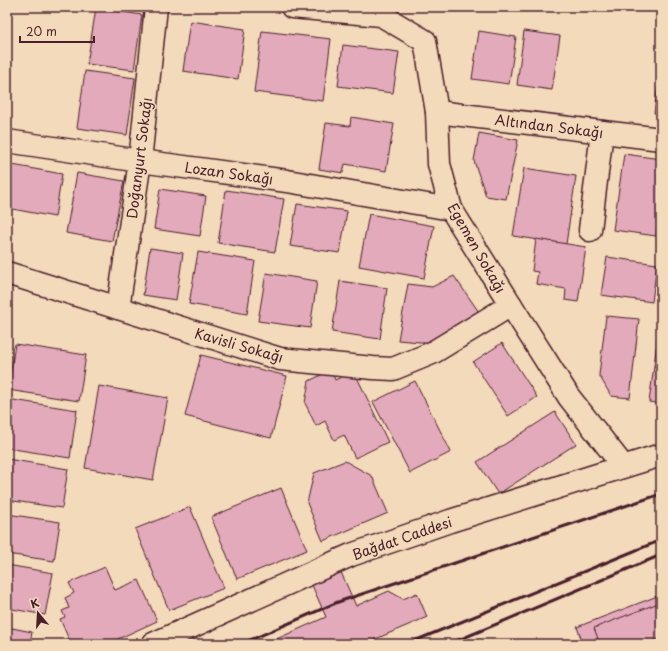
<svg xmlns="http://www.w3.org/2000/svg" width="668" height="651" viewBox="0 0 668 651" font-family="'Playpen Sans',sans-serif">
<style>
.building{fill:#e3aabb;stroke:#4a1f2b}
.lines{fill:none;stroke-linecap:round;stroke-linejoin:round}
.street-casing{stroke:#4a1f2b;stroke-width:25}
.secondary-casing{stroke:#4a1f2b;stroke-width:25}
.street{stroke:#f2daba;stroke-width:22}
.secondary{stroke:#f2daba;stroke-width:22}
.rail{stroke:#4a1f2b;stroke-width:3}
.labels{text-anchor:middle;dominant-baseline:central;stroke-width:3;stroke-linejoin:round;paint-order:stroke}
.street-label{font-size:14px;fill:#4a1f2b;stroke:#f2daba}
</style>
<rect width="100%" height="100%" fill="#f2daba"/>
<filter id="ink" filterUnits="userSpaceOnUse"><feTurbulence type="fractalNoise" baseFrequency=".025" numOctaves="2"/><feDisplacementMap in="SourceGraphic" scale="8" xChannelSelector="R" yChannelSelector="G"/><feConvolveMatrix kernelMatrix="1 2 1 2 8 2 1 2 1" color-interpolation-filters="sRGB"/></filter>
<g filter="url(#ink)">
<!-- building -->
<g class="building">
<polygon points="96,8 142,15 134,70 87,64"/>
<polygon points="190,21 245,29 238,79 183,71"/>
<polygon points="262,31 331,39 323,101 254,92"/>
<polygon points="479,31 516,37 509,84 472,79"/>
<polygon points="524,31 560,36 552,90 517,85"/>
<polygon points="343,45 399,52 393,93 338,86"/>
<polygon points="661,63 661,114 654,113"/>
<polygon points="85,71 135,78 127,135 77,128"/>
<polygon points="351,117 394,124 386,171 345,164 343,173 319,169 326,123 350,126"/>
<polygon points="479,133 518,140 506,199 486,196 474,161"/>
<polygon points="624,154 661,159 661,201 656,236 613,230"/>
<polygon points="7,164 62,174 55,217 7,208"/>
<polygon points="524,168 576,176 566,244 513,236"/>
<polygon points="77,173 124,181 112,241 66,233"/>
<polygon points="160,189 206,196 200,236 154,229"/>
<polygon points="226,190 284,199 275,252 218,243"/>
<polygon points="661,201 661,221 658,221"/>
<polygon points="297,204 347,211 340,253 290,246"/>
<polygon points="369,214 434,226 424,278 359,266"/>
<polygon points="536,239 586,247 578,302 565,300 566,289 536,284 538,272 532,271"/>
<polygon points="150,248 183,253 176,300 143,295"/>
<polygon points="198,252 255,261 247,314 189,304"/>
<polygon points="607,257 657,264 652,302 601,295"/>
<polygon points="266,273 317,281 310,328 258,321"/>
<polygon points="454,276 479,312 431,343 398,340 408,284 432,287"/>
<polygon points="340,281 387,288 380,339 332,332"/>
<polygon points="606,316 639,319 630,398 611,396 599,375"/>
<polygon points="659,324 661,325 661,367 654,366"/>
<polygon points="502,343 537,397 508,416 473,362"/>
<polygon points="15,344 86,355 79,401 8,390"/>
<polygon points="201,355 287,376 271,438 185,416"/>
<polygon points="654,366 661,367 661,404 649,402"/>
<polygon points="331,370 335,380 354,371 388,442 355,458 344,435 334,440 325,421 316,426 305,403 309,381"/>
<polygon points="415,381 451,452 410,473 373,402"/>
<polygon points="99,386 168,398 153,480 85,468"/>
<polygon points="7,399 77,410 70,458 7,448"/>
<polygon points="555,412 576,444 498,494 477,462"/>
<polygon points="7,459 68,469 62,508 7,500"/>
<polygon points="345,461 372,476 388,513 323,541 307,503 314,473"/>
<polygon points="281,488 307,550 237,579 211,517"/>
<polygon points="190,507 224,588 169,610 135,529"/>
<polygon points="7,514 60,522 54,561 7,554"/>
<polygon points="7,565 53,573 45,615 7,608"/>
<polygon points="105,567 115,590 139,580 157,621 107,644 71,644 60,619 65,617 62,611 69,608 65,598 74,593 69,583"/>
<polygon points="340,570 356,606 389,591 403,599 417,593 427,617 371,641 372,644 273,644 272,641 326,617 311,583"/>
<polygon points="660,595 661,598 661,644 583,644 577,627"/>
<polygon points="661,602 661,638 645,644 600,644 594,628"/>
<polygon points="7,627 32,632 30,644 7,644"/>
</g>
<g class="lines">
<!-- street casing -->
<g class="street-casing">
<g id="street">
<polyline points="292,7 381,15 425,41 437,112 439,164 451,209 511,305 569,397 623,466"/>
<polyline points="437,112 661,139"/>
<polyline points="7,141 140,161 287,181 451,209"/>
<polyline points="590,230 602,132"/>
<polyline points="7,273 280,359 373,368 393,369 432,353 511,305"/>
<polyline points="118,308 140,161 156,7"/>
</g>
</g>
<!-- secondary casing -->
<g class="secondary-casing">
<polyline id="secondary" points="153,644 351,555 450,521 661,455"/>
</g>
<!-- street -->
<use href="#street" class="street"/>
<!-- secondary -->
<use href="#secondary" class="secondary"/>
<!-- rail -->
<g class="rail">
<polyline points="241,644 338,602 661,494"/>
<polyline points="407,644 661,540"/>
<polyline points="449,644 661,555"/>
</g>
</g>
</g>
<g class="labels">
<!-- street labels -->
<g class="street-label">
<text transform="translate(549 126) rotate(7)">Altından Sokağı</text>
<text transform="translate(139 158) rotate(-83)">Doğanyurt Sokağı</text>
<text transform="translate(229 173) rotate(8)">Lozan Sokağı</text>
<text transform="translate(477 248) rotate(60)">Egemen Sokağı</text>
<text transform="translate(239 345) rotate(16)">Kavisli Sokağı</text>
<text transform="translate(402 538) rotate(-19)">Bağdat Caddesi</text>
</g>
</g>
<!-- margin -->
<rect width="668" height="651" fill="none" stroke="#f2daba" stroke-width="24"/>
<rect x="12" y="12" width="644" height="627" fill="none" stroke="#4a1f2b" stroke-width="1.5" filter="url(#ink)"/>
<!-- north arrow -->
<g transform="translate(38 613) rotate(342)" stroke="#f2daba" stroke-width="3" paint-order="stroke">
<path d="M0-3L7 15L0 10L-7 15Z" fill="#4a1f2b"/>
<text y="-6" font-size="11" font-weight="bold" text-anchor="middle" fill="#4a1f2b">K</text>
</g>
<!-- scale -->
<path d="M20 36v6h74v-6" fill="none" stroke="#4a1f2b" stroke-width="2"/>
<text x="26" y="36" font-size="12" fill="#4a1f2b" stroke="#f2daba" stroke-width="3" paint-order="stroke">20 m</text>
</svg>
